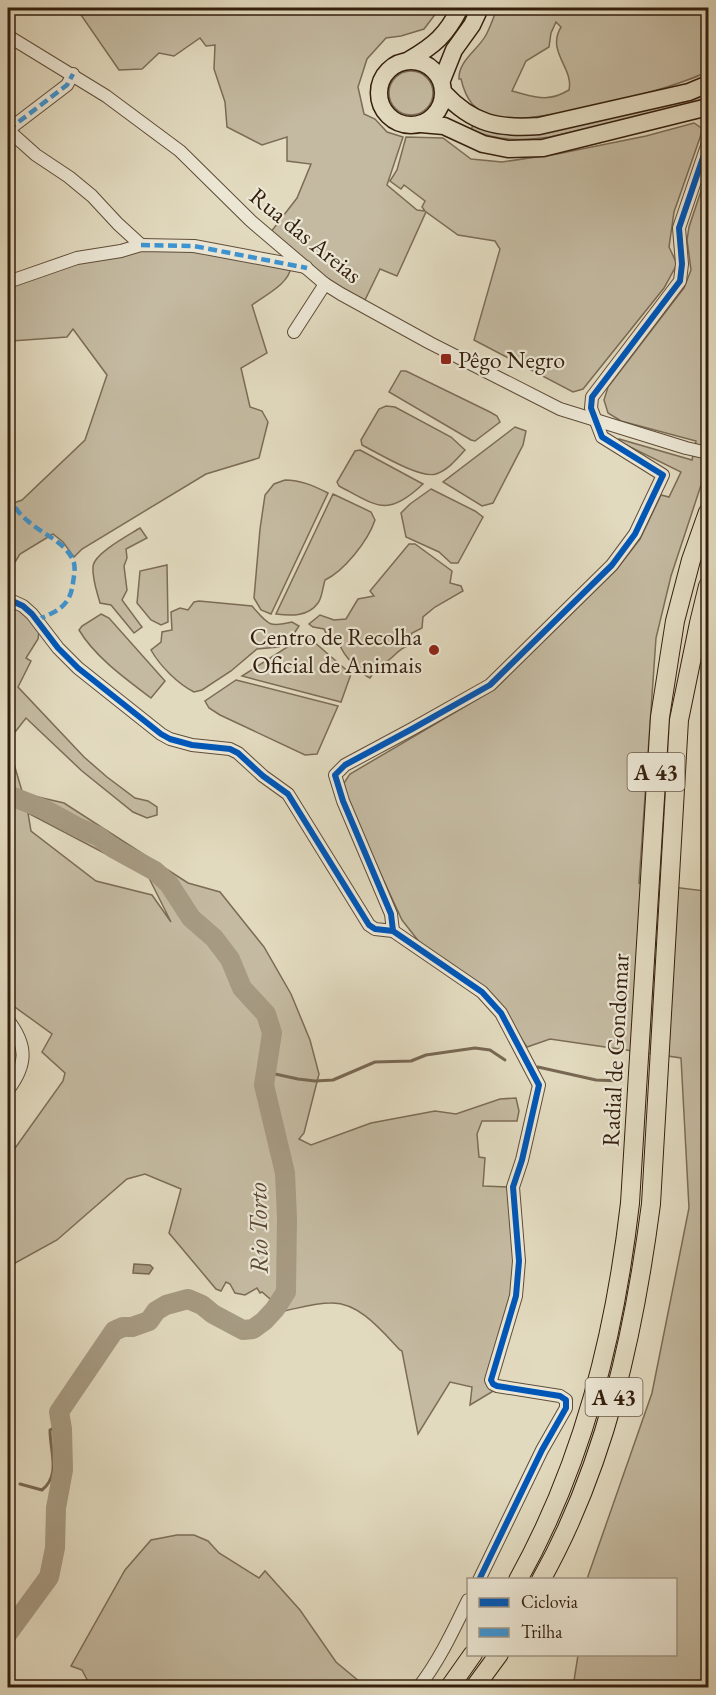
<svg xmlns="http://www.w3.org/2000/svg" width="716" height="1695" viewBox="0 0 716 1695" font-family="'EB Garamond',serif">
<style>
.green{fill:#c4baa1;stroke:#7c6c56;stroke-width:1.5;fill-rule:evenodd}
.water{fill:#a69a82;stroke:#786853;stroke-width:1.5}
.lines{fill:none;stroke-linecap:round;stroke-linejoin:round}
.stream{stroke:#786853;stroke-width:3}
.river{stroke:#a69a82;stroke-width:20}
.minor-casing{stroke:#5f4d39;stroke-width:14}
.major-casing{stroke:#331e0c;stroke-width:19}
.highway-casing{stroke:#331e0c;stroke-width:20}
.minor{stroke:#ece7d5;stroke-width:12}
.major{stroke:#e2dabf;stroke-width:16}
.highway{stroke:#e2dabf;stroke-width:18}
.quiet{stroke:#3d94d2;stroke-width:4.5;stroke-dasharray:9 4.5;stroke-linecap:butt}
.cycleway-casing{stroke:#ece7d5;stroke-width:10}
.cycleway{stroke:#0057b8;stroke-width:6}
.poi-dot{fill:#8f2418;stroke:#ece7d5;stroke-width:2}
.labels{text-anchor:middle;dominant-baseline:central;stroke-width:4.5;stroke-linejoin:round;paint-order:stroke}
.shield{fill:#ece7d5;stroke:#6a5a48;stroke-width:1.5}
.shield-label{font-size:22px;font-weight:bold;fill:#331e0c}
.street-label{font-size:24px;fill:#331e0c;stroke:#ece7d5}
.poi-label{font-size:24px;fill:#331e0c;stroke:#ece7d5;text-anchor:start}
.water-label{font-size:26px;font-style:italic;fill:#5b4935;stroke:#ece7d5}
</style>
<rect width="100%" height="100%" fill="#e2dabf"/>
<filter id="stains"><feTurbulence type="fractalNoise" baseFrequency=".00333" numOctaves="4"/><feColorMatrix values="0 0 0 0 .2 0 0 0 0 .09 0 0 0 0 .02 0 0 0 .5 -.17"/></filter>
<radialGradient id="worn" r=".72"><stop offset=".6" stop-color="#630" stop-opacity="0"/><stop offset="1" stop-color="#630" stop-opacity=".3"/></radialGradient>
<!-- green -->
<g class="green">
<polygon points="79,8 440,8 424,29 401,36 386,38 367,59 358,87 364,114 375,119 387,132 403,137 387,185 417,210 425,211 422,207 425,201 404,185 401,189 390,181 397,170 406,137 443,138 471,159 502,162 557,154 646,136 694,123 703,129 674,212 669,247 677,264 664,288 583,389 573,392 474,340 500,249 495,241 458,235 426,212 397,276 380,269 365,300 338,287 270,233 297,198 311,164 287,161 287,137 262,145 227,127 225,102 214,69 215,45 206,46 200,38 174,56 159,53 142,69 119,70 81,15"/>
<path d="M497,8H708V71C677,89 527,127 495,117C474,111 466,100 461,79H459C458,61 478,50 486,35C491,26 494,16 497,8ZM556,22L561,27C546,52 574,68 569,90C547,103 536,97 512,91L526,61L549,47L551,33Z"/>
<circle cx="411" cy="93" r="22"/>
<path d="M708,92V99L692,105L550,137C522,141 498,141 471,130L473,125L489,130Z"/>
<polygon points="708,170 708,464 671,576 656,638 639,883 705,891 708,747 708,1687 573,1687 578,1655 676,1654 676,1580 587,1579 652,1393 689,1208 681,1058 550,1039 527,1047 486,988 420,943 402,920 351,810 344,783 350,774 495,689 616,570 640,539 661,495 669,497 681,472 618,441 619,439 692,460 696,441 621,421 608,413 604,400 608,387 684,288 691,270 687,240 689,227"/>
<path d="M140,248L182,249L291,267C289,284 265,295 252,305L267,353L241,368L250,407L262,411L268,422L259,458L206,474L82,549L74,557L63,542L53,534L20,554L15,562L8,564V505L22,500L85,440L107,375L73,329L67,337L12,341L10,326L8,325V285L50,270Z"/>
<polygon points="401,371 406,371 490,412 497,416 500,422 475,441 471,440 389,392"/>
<path d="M386,406L395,407L451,437L465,450C457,459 448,470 436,474C420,479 378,453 362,445L361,440L379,409Z"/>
<polygon points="515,427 526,431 523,445 493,503 482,506 443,482"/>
<path d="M360,450L423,484C387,518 377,506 339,486L337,482L355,451Z"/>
<path d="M285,480C301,480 314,486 328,493L271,614L261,610L254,598L260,529L265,495L274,484Z"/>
<polygon points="431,489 475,511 483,517 458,563 451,563 439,552 406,537 401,513 410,504"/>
<path d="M333,494L371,512L375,520C368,541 344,571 325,580C323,586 322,598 318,603C308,617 290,616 276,614Z"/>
<path d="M140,528L147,538L126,549L127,558L124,566L127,590L122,600L142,627L134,633L111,605L100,603C97,592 92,579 93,566C95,553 129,535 140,528Z"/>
<path d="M409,544H415L452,571L450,583L461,586L463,591L435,607L423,617L422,628L412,633L407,646C396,650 391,663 379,664L370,678C361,674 343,655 340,645L329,640L324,629L313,627L309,624L320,615L334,620L346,619L358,599L374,596L370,591Z"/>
<polygon points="167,565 168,622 161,625 151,620 137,603 140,571"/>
<path d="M199,601L252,606C268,624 268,628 292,622L299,626L293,635L279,647L257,649L231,671L202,690L194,692C178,684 160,666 151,650L161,642L162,632L172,630L171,612L180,608L188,610L194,602Z"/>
<polygon points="8,603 24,611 39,631 38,639 26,658 31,661 18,687 84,757 107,777 135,798 148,801 157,807 157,815 147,818 133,812 82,771 26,718 8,741"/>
<path d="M101,614L109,618L165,681L151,698C126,679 95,657 79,630L82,626Z"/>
<polygon points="306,635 351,674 341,702 242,676"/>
<polygon points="236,680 338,706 317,754 305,755 220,715 209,708 205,701"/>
<path d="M8,758L14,764L24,798L25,794L64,803L188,883L220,892L264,947L291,994L310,1040L319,1074L304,1133L299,1139L311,1145L371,1123L435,1111L456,1114L500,1099L516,1098L519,1111L517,1121H482L477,1134L479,1157L485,1158L483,1186L508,1187L512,1218L514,1280L495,1390L470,1405L472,1387L450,1382L418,1434L402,1351L400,1350C382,1331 359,1302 331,1303C315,1303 299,1308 284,1311L262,1292L260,1293L257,1288L245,1295L235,1293L230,1284L226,1282L221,1291L216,1289L169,1233L181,1189L145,1174L127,1179L57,1240L8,1267V1158L63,1081L65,1073L42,1052L52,1034L8,1002ZM28,813L148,876L171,922L152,895L96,881L31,831Z"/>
<polygon points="177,1535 194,1535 208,1541 219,1553 259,1578 265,1571 300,1610 336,1662 366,1687 91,1687 82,1670 71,1666 125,1570 151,1540"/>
</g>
<!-- water -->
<polygon class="water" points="134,1264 150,1265 153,1268 149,1274 133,1273"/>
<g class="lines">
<!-- stream -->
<g class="stream">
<polyline points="704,1063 708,1061"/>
<polyline points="538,1067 596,1080 621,1081"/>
<polyline points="266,1072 298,1079 315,1081 333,1080 375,1062 411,1061 426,1055 475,1048 490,1050 505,1060"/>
<path d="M20,1484L42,1490C61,1475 50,1452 50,1430L61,1424"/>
</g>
<!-- river -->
<polyline class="river" points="8,795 44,809 79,828 98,836 113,848 155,871 169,884 191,918 214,938 230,959 242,988 266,1014 272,1033 264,1085 285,1173 287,1218 286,1292 275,1309 264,1321 253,1329 243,1330 213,1314 202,1305 188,1299 166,1305 156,1311 149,1321 132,1327 123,1327 114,1331 59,1412 62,1429 63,1470 56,1508 55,1548 49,1577 8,1633"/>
<!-- minor casing -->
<g class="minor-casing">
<g id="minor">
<polyline points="8,36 106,96 180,151 251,221 325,284 341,294 430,343 560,409 686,448 708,453"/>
<polyline points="73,74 67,85 8,130 36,155 69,177 92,196 118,224 141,245"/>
<polyline points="8,282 77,258 121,251 141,245 194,246 306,267"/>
<polyline points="294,332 325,284"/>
<polyline points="8,599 23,606 32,614 58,648 78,668 161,734 170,739 192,745 230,749 238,753 263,776 288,794 369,925 375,929 393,931 482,992 501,1013 539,1085 522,1160 513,1187 519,1261 516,1296 491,1380 493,1384 497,1386 560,1396 566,1400 566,1408 542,1450 479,1580"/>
<polyline points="393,931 391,914 343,801 335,775 345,765 412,729 490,685 612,565 635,534 663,475 602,437 591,408 592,397 680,281 682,264 679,228 708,143"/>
<path d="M8,1020C28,1046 27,1065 8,1090"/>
<path d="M418,1688C439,1661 453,1631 468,1600"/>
</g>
</g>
<!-- major casing -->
<g class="major-casing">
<g id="major">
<path d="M409,60C435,45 446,35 460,8"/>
<circle cx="411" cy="93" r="32"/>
<polyline points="442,80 454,50 472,25 480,8"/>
<path d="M444,93C473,124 498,129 539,126L689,92L708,84"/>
<polyline points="421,124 444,126 483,144 508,149 543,148 708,107"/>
</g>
</g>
<!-- highway casing -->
<g class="highway-casing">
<g id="highway">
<path d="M518,1580C583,1463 615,1335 630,1203L660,717L675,621L691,560L708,512"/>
<path d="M541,1580C606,1464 634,1334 651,1204L679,720L699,623L708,586"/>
<polyline points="449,1688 473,1654"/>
<polyline points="474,1688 499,1654"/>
</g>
</g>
<!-- minor -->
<use href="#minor" class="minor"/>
<!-- major -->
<use href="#major" class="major"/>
<!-- highway -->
<use href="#highway" class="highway"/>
<!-- quiet -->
<g class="quiet">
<polyline points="8,130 67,85 73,74"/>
<polyline points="141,245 194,246 307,268"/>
<path d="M8,496C13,505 19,514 28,521C42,534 64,541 73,560C76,567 74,575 73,583C70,606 58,611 37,620"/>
</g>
<!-- cycleway casing -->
<g class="cycleway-casing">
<g id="cycleway">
<polyline points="8,599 23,606 32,614 58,648 78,668 161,734 170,739 192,745 230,749 238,753 263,776 288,794 369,925 375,929 393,931 482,992 501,1013 539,1085 522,1160 513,1187 519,1261 516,1296 491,1380 493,1384 497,1386 560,1396 566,1400 566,1408 542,1450 479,1580"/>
<polyline points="393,931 391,914 343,801 335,775 345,765 412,729 490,685 612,565 635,534 663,475 602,437 591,408 592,397 680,281 682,264 679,228 708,143"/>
</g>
</g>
<!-- cycleway -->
<use href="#cycleway" class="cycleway"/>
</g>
<!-- markers -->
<g class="poi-dot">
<rect x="440" y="353" width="12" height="12" rx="3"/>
<circle cx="434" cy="650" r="6"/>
</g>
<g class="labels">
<!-- shield labels -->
<g class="shield">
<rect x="627.5" y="753" width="57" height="38" rx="4.5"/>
<rect x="585.5" y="1378" width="57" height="38" rx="4.5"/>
</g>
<g class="shield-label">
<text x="656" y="772">A 43</text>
<text x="614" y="1397">A 43</text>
</g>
<!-- street labels -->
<g class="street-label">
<text transform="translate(306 235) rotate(39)">Rua das Areias</text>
<text transform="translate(615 1050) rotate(-87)">Radial de Gondomar</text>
</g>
<!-- poi labels -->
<g class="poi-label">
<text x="458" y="359">Pêgo Negro</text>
<text x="422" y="636" text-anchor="end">Centro de Recolha<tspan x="422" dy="28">Oficial de Animais</tspan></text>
</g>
<!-- water labels -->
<g class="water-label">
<text transform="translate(258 1228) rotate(-91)">Rio Torto</text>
</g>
</g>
<!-- margin -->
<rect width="716" height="1695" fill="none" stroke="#e2dabf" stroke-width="30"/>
<rect x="9" y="9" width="698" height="1677" fill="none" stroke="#331e0c" stroke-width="3"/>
<rect x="15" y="15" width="686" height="1665" fill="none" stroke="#331e0c" stroke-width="1.5"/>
<!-- legend -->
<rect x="467" y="1578" width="210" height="78" fill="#ece7d5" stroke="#a29785" stroke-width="1.5"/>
<rect x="479" y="1598" width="30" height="9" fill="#0057b8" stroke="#a29785" stroke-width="1.5"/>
<text x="521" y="1608" font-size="18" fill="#331e0c">Ciclovia</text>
<rect x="479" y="1628" width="30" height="9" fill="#3d94d2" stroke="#a29785" stroke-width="1.5"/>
<text x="521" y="1638" font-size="18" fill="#331e0c">Trilha</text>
<rect width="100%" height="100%" filter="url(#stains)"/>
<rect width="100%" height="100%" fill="url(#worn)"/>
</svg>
